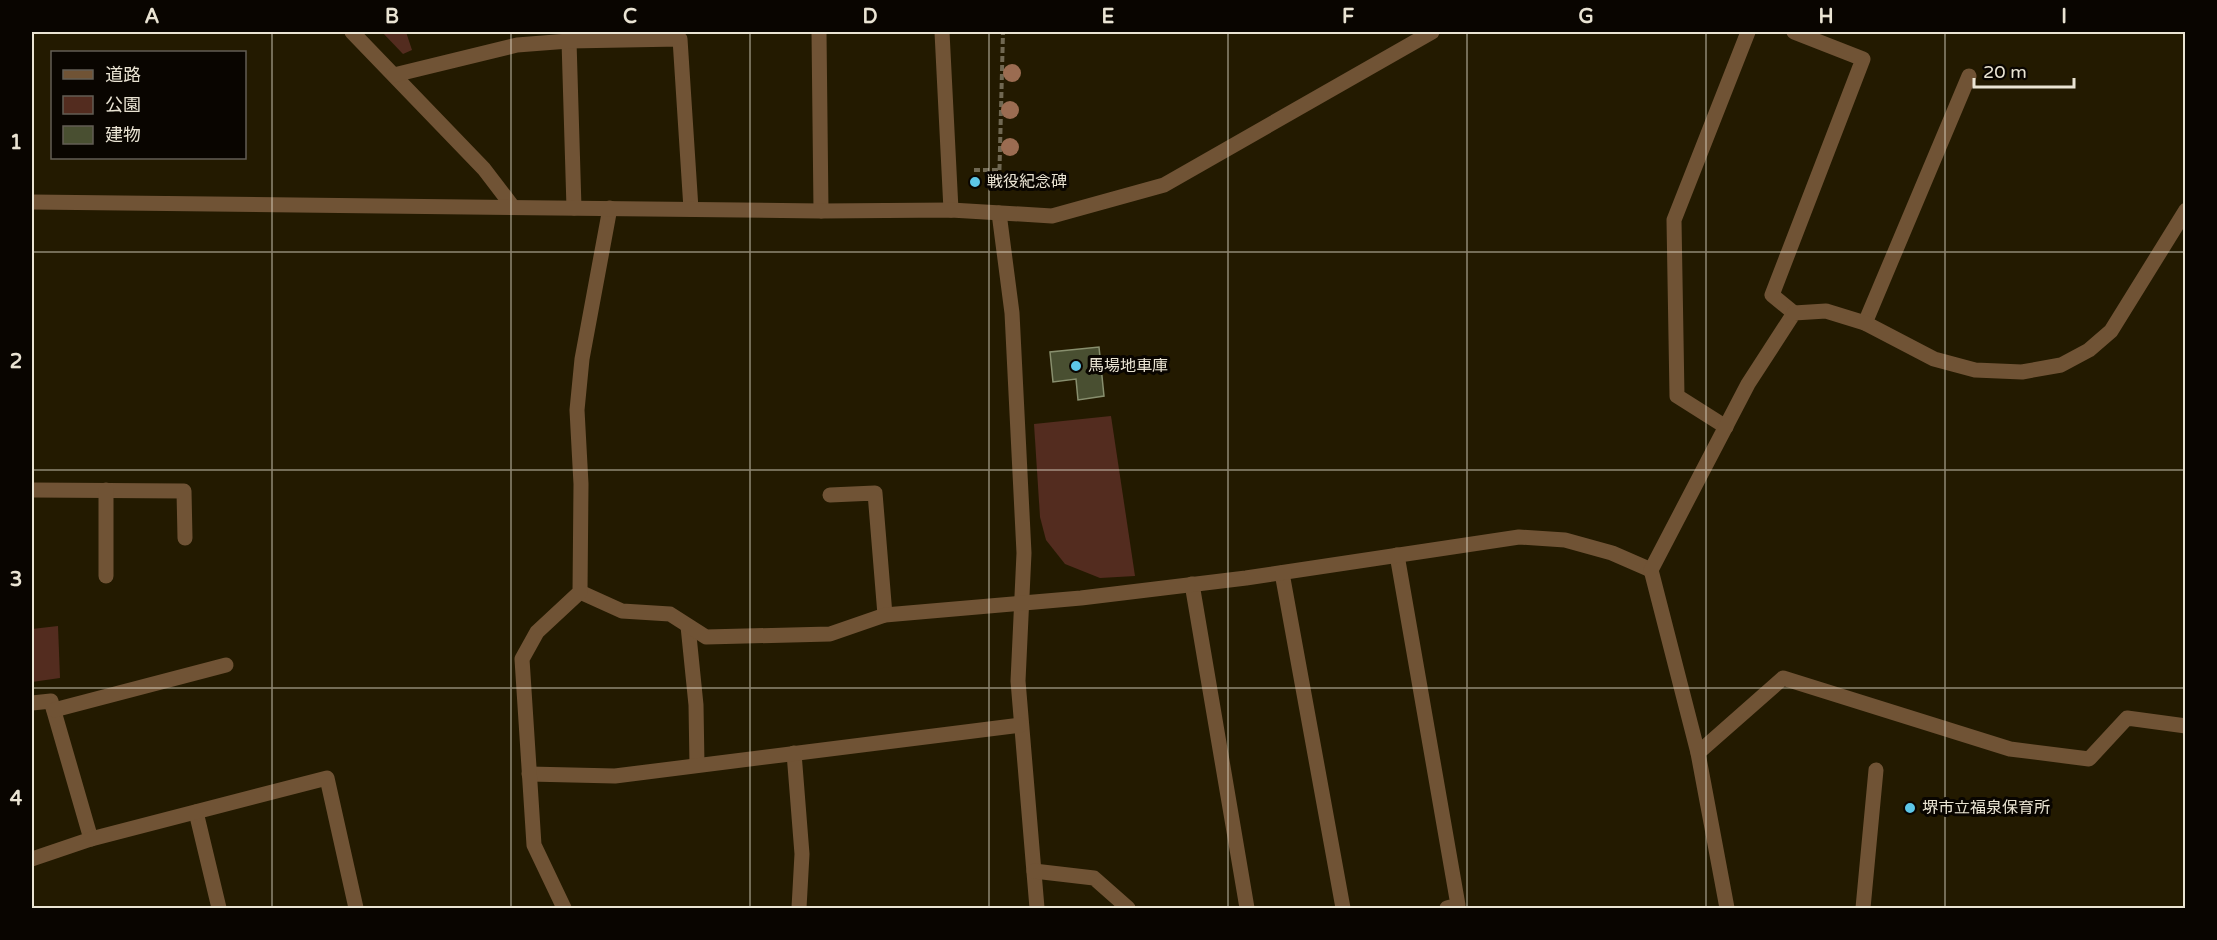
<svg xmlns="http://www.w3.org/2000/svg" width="2217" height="940" viewBox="0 0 2217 940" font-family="'Varela Round','Noto Sans JP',sans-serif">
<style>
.green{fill:#532c1f}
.building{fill:#494f31;stroke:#888f6e;stroke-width:1.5}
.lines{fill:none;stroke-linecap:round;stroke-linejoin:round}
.path{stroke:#706852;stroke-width:4;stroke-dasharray:6 3;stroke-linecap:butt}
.service{stroke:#705335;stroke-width:15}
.minor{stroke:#705335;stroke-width:15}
.tertiary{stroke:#705335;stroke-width:15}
.tree{fill:#9b6c51}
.grid{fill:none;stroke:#eae4d3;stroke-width:1.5;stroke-opacity:0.55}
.poi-dot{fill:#5dc7e8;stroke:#090500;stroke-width:2}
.labels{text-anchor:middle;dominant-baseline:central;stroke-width:6;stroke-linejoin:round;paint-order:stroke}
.poi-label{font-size:16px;fill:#eae4d3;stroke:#090500;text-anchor:start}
.neatline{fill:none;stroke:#eae4d3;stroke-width:2}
.grid-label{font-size:20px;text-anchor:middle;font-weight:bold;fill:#eae4d3}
</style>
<rect width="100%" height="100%" fill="#231a00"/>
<!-- green -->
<g class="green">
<polygon points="382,32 406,32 412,50 403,54"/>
<polygon points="1111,416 1135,576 1100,578 1065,564 1046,540 1040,517 1034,424"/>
<polygon points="58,626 60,678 32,682 32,629"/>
</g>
<!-- building -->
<polygon class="building" points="1099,347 1104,396 1078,400 1076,379 1053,382 1050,352"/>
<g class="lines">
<!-- path -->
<g class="path">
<polyline points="974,170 1000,170"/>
<polyline points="999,188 1003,32"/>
</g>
<!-- service -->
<g class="service">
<polyline points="942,32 951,210"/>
<polyline points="688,626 696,705 697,765"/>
<polyline points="794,753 802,854 799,908"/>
</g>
<!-- minor -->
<g class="minor">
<polyline points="352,32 484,169 513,207"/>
<polyline points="819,32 821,211"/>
<polyline points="1794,32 1863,59 1772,295 1794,313"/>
<polyline points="569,41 574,208"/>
<polyline points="394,75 517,45 569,41 680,39 691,209"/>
<polyline points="999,213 1012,313 1024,553 1018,681 1037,908"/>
<polyline points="1865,323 1969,76"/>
<polyline points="1726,427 1677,396 1674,220 1748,32"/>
<polyline points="32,490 184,491 185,538"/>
<polyline points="830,495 875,493 885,615"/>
<polyline points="1397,555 1458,905 1447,908"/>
<polyline points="1282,573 1343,908"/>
<polyline points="106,576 106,490"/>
<polyline points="1192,584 1247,908"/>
<polyline points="580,592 622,611 670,614 706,637 830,634 885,615 1081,598 1246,578 1519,537 1565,540 1612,553 1651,570"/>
<polyline points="32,703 51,701 91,839"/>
<polyline points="54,710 226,665"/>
<polyline points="1698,753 1783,678 2010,749 2089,759 2127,718 2186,726"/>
<polyline points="529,774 615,776 1021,725"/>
<polyline points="196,812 219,908"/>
<polyline points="32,859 91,839 327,778 356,908"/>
<polyline points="1034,871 1094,878 1128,908"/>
<polyline points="564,908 534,845 522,659 537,632 580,592 581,484 577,410 582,359 610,208"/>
<polyline points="1727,908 1698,753 1651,570 1748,384 1794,313 1826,311 1865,323 1934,359 1975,370 2022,372 2061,365 2089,350 2111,331 2186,210"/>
<polyline points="1863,908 1876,770"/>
</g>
<!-- tertiary -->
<polyline class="tertiary" points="32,202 821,211 951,210 1052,216 1164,185 1432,32"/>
</g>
<!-- trees -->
<g class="tree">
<circle cx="1012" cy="73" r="9"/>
<circle cx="1010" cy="110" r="9"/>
<circle cx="1010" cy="147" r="9"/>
</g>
<!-- grid -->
<path class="grid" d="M272,32V908M511,32V908M750,32V908M989,32V908M1228,32V908M1467,32V908M1706,32V908M1945,32V908M32,252H2186M32,470H2186M32,688H2186"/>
<!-- markers -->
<g class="poi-dot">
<circle cx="975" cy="182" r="6"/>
<circle cx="1076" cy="366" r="6"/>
<circle cx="1910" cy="808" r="6"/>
</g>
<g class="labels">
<!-- poi labels -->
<g class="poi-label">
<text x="987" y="182">戦役紀念碑</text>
<text x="1088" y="366">馬場地車庫</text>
<text x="1922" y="808">堺市立福泉保育所</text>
</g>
</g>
<!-- border -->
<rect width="2217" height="940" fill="none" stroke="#090500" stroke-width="66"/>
<!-- legend -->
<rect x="51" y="51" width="195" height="108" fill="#090500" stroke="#635e54" stroke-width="1.5"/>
<rect x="63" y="70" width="30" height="9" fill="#705335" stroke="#635e54" stroke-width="1.5"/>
<text x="105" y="81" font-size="18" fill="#eae4d3">道路</text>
<rect x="63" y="96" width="30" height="18" fill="#532c1f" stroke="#635e54" stroke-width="1.5"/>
<text x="105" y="111" font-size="18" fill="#eae4d3">公園</text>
<rect x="63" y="126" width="30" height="18" fill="#494f31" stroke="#635e54" stroke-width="1.5"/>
<text x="105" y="141" font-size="18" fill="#eae4d3">建物</text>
<!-- scale -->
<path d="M1974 78v9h100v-9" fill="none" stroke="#eae4d3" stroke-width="3"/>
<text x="1983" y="78" font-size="18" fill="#eae4d3" stroke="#090500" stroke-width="4.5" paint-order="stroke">20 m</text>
<rect x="33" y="33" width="2151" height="874" class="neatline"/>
<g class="grid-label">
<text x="152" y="23">A</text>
<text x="392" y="23">B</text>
<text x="630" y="23">C</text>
<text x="870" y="23">D</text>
<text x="1108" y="23">E</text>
<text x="1348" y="23">F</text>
<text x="1586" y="23">G</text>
<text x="1826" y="23">H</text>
<text x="2064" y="23">I</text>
<text x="16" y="149">1</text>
<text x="16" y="368">2</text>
<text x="16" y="586">3</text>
<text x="16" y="805">4</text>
</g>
</svg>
